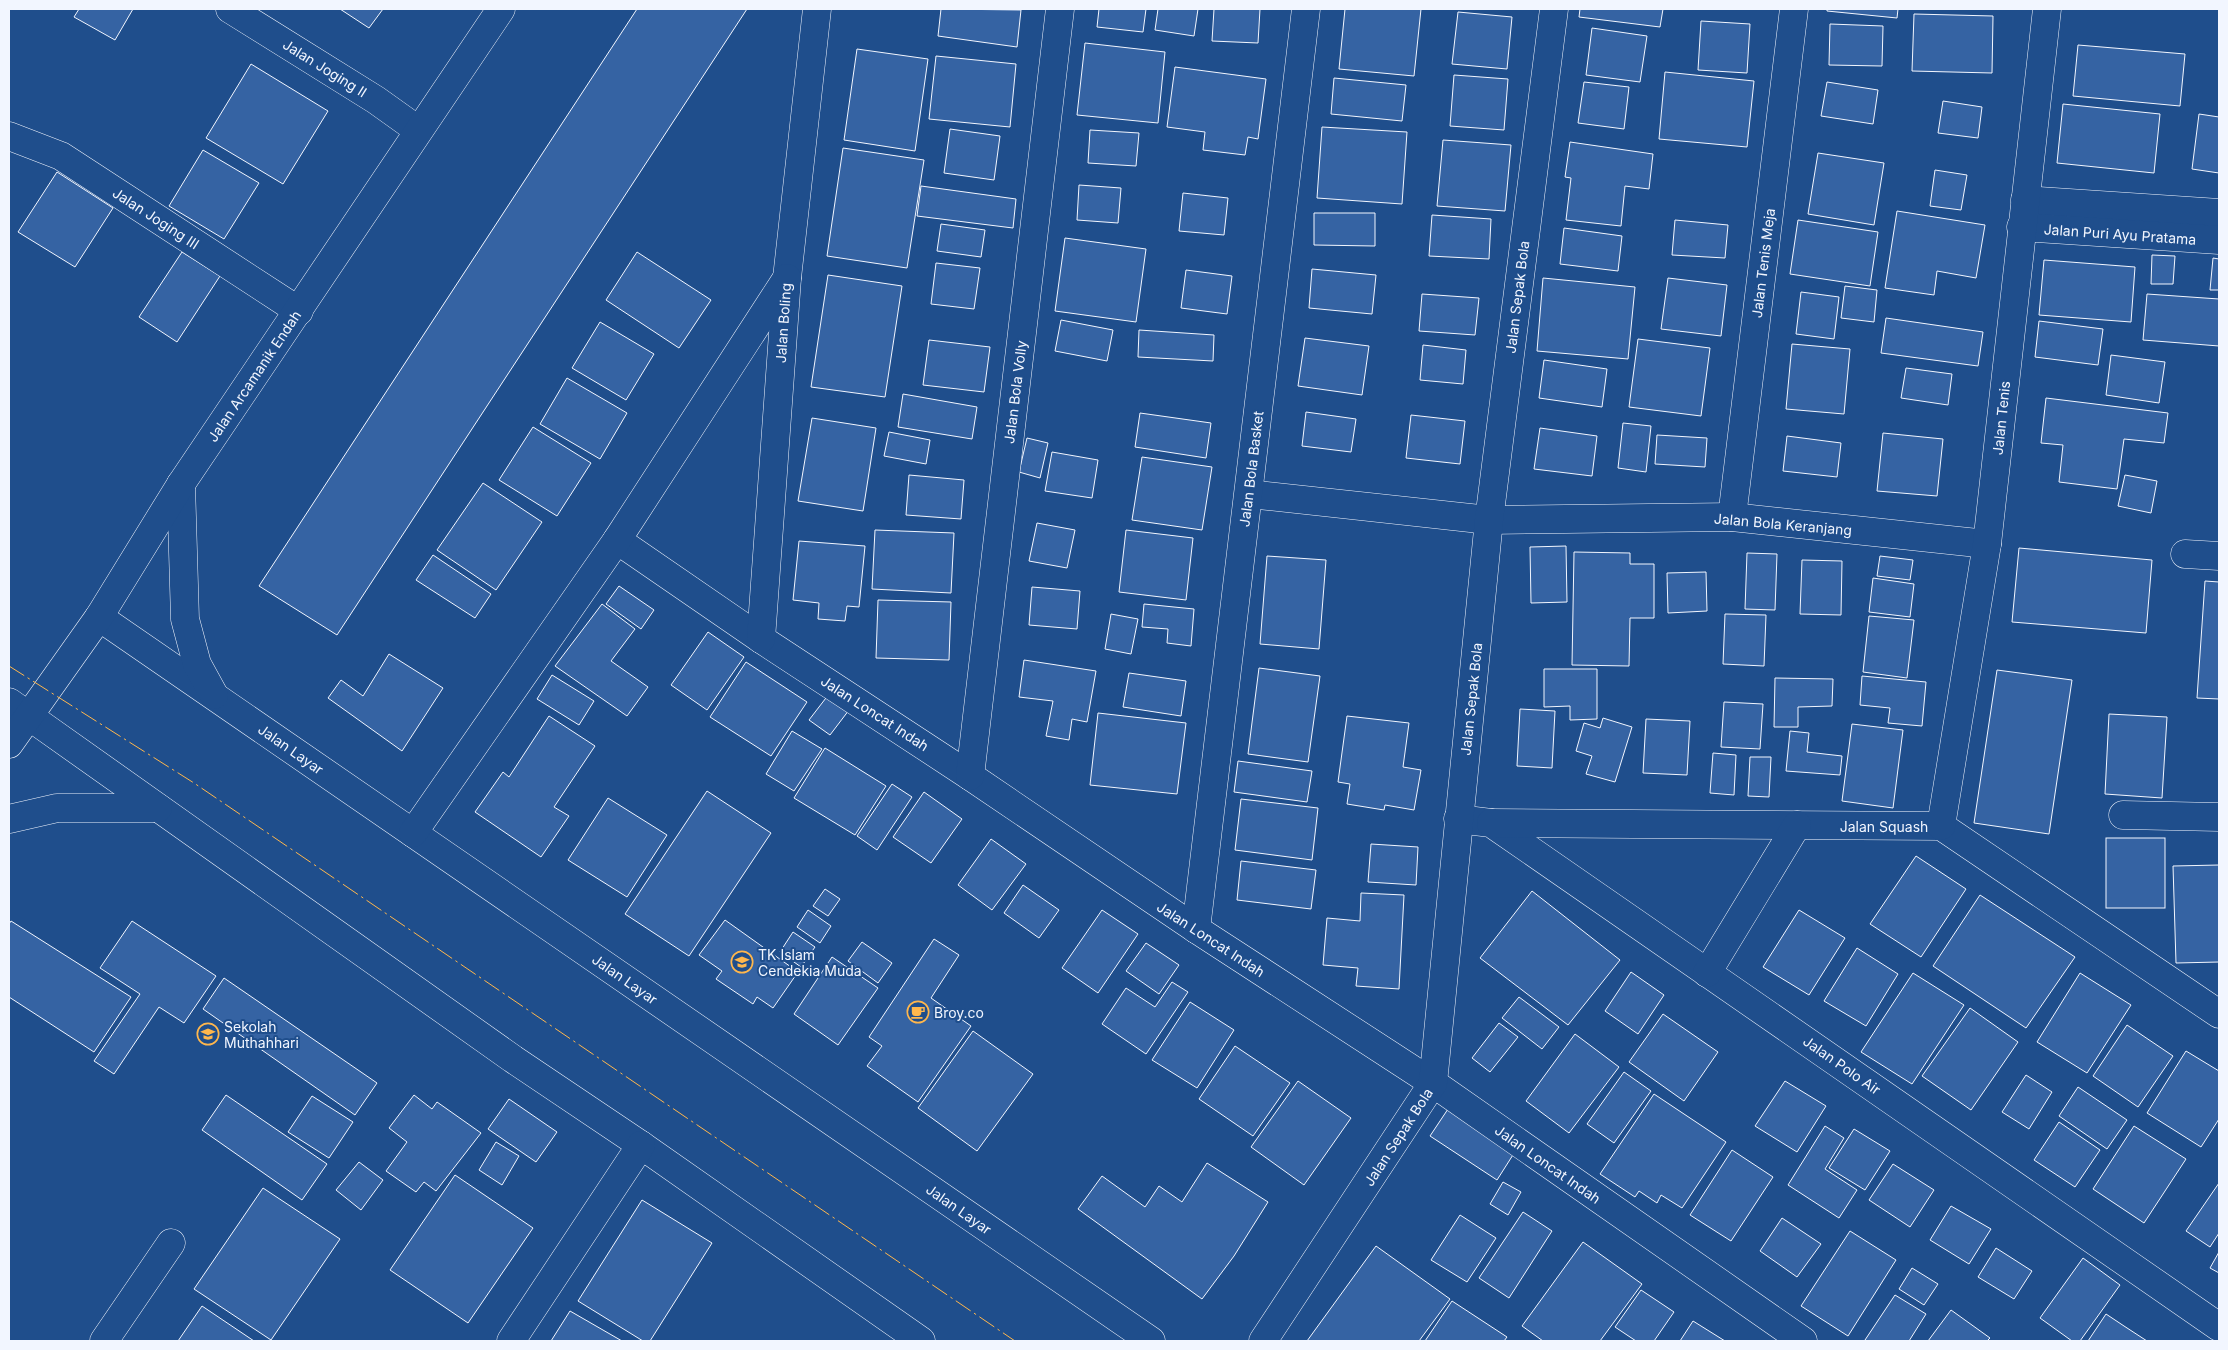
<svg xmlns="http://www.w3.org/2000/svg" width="2228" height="1350" viewBox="0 0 2228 1350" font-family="Inter,sans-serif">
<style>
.building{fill:#3563a3;stroke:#f2f6ff}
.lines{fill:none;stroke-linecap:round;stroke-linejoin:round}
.street-casing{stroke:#f2f6ff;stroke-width:29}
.primary-casing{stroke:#f2f6ff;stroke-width:29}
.street{stroke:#1f4e8c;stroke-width:28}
.primary{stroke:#1f4e8c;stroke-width:28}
.power{stroke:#ffb74d;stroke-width:1;stroke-dasharray:18 4 2.5 4;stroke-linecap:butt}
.labels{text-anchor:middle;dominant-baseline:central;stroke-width:4;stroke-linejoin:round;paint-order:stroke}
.street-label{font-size:14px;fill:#f2f6ff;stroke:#1f4e8c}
.poi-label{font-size:14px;fill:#f2f6ff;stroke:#1f4e8c;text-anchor:start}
</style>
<rect width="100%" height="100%" fill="#1f4e8c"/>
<!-- building -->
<g class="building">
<polygon points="79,9 133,9 115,40 74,17"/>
<polygon points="340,9 383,9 369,28"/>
<polygon points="637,9 747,9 337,635 259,586"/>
<polygon points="941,9 1021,10 1017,47 938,36"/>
<polygon points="1099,9 1146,9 1143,32 1097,27"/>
<polygon points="1158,9 1198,9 1194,36 1155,30"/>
<polygon points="1214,9 1260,9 1258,43 1212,41"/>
<polygon points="1345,9 1421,9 1414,76 1339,69"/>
<polygon points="1580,9 1663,9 1660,27 1579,17"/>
<polygon points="1827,9 1898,9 1897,18 1827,11"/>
<polygon points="1458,12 1512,17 1507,69 1452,64"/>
<polygon points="1914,14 1993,16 1992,73 1912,71"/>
<polygon points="1701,21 1750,24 1747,73 1698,70"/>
<polygon points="1830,24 1883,26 1882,66 1829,65"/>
<polygon points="1592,28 1647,36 1640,82 1586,75"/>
<polygon points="1085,43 1165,52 1158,123 1077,115"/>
<polygon points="2078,45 2185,54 2180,106 2073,96"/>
<polygon points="857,49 928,59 915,151 844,140"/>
<polygon points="936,56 1016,64 1010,127 929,119"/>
<polygon points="251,64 328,111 283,184 206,138"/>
<polygon points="1175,67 1266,79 1258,139 1248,137 1245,155 1203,150 1205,132 1167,127"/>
<polygon points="1665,72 1754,81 1747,147 1659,139"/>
<polygon points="1454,75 1508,79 1504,130 1450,126"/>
<polygon points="1334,78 1406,85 1402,121 1331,114"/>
<polygon points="1584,82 1629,87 1624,129 1578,123"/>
<polygon points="1827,82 1878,90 1873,124 1821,116"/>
<polygon points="1943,101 1982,107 1978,138 1938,133"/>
<polygon points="2063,104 2160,114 2154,173 2057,163"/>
<polygon points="2199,114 2219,117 2219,173 2192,169"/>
<polygon points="1322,127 1407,132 1402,204 1317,198"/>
<polygon points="950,129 1000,136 994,180 944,173"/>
<polygon points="1090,130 1139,133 1136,166 1088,163"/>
<polygon points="1443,140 1511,145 1505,211 1437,206"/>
<polygon points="1570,142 1653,154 1649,189 1625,186 1621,226 1566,220 1571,178 1565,177"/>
<polygon points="843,148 924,160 907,268 827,256"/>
<polygon points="203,150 259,183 224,239 169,206"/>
<polygon points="1818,153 1884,163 1874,225 1808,214"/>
<polygon points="1935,170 1967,175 1961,210 1930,206"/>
<polygon points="57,172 113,208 75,267 18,232"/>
<polygon points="1079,185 1121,188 1118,223 1077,220"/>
<polygon points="921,186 1016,199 1013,228 917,216"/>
<polygon points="1183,193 1228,198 1224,235 1179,231"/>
<polygon points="1897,211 1985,225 1976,278 1937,271 1934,295 1885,288"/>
<polygon points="1314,213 1375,213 1375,246 1314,245"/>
<polygon points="1432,215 1491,219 1489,259 1429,256"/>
<polygon points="1675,220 1728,225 1725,258 1672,255"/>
<polygon points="1798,220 1878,232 1870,286 1790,274"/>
<polygon points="941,224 985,230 981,257 937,251"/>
<polygon points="1564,228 1622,236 1618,271 1560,264"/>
<polygon points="1065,238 1146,249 1136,322 1055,311"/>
<polygon points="182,252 220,276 177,342 139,317"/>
<polygon points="637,252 711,300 679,348 606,300"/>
<polygon points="2152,255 2175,256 2173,284 2151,284"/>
<polygon points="2213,258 2219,259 2219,290 2210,290"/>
<polygon points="2044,260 2135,267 2131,322 2039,315"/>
<polygon points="936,263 980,268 974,309 931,304"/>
<polygon points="1312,269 1376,275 1372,314 1309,308"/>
<polygon points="1186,270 1232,276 1227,314 1181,308"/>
<polygon points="828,275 902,286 885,397 811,387"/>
<polygon points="1543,278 1635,287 1628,359 1537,351"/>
<polygon points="1668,278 1727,285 1721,336 1661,329"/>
<polygon points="1845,286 1877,290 1874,322 1841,318"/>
<polygon points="1801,292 1839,297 1834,339 1796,334"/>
<polygon points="1422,294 1479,298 1475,335 1419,331"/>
<polygon points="2147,294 2219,299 2219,346 2143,340"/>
<polygon points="1886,318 1983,332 1978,366 1881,353"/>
<polygon points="1061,320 1113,330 1107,361 1055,351"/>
<polygon points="2039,321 2103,329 2098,365 2035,357"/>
<polygon points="600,322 654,354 626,400 572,368"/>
<polygon points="1139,330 1214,335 1213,361 1138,357"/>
<polygon points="1305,338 1369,346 1362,395 1298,386"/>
<polygon points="1638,339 1710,348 1701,416 1629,407"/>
<polygon points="929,340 990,347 984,392 923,385"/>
<polygon points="1792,344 1850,349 1844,414 1786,409"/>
<polygon points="1423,345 1466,350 1463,384 1420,380"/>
<polygon points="2111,355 2165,362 2159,403 2106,395"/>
<polygon points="1544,360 1607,369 1602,407 1539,398"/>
<polygon points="1906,368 1952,374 1948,405 1901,398"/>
<polygon points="567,378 627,413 600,459 540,424"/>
<polygon points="903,394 977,407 972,439 898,427"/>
<polygon points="2046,398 2168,413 2164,443 2124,439 2117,489 2059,482 2063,445 2041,443"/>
<polygon points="1306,412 1356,419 1351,452 1302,446"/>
<polygon points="1140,413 1211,423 1206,458 1135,447"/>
<polygon points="1411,415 1465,421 1460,464 1406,458"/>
<polygon points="812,418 876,428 863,511 798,501"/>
<polygon points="1623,423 1651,426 1646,472 1618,468"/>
<polygon points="533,427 591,463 557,516 499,480"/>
<polygon points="1540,428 1597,436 1592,476 1534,469"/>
<polygon points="889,432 930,440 926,464 884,456"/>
<polygon points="1883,433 1943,439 1937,496 1877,491"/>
<polygon points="1657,435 1707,438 1705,467 1655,464"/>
<polygon points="1787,436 1841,443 1837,477 1783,471"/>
<polygon points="1027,438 1048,443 1040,478 1019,472"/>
<polygon points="1052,452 1098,460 1092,498 1045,491"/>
<polygon points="1142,457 1212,467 1202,530 1132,520"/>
<polygon points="909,475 964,480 961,519 906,515"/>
<polygon points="2125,475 2157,481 2151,513 2118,506"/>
<polygon points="483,483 542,522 496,590 437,550"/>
<polygon points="1037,523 1075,530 1067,568 1029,561"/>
<polygon points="875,530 954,533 951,593 872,589"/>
<polygon points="1126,530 1193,538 1186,600 1119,592"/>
<polygon points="799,541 865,546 859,607 847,606 845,621 818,619 819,603 793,600"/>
<polygon points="1566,546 1567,602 1531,603 1530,547"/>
<polygon points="2019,548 2152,560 2146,633 2012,622"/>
<polygon points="1574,552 1630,553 1630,564 1654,564 1654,618 1630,618 1629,666 1572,665"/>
<polygon points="1747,553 1777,554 1775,610 1745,609"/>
<polygon points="433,555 491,594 475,618 416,580"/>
<polygon points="1267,556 1326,560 1319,649 1260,644"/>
<polygon points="1880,556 1913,560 1910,580 1877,576"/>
<polygon points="1802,560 1842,561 1841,615 1800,614"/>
<polygon points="1706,572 1707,611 1668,613 1667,573"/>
<polygon points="1873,578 1914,584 1910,617 1869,612"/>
<polygon points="2205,581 2219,582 2219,699 2197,698"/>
<polygon points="619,586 654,610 641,629 606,604"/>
<polygon points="1032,587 1080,591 1077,629 1029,625"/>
<polygon points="878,600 951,602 949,660 876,658"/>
<polygon points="602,604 635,629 611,661 648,687 627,716 555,666"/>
<polygon points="1144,604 1194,609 1191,646 1167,643 1168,629 1142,627"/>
<polygon points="1111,614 1138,619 1131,654 1105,649"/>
<polygon points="1725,614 1766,615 1764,666 1723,664"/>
<polygon points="1869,616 1914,620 1907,678 1863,672"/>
<polygon points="708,632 744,657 707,710 671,685"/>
<polygon points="389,654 443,688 402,751 328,698 341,680 363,696"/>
<polygon points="1024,660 1096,671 1087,722 1072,719 1069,740 1046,736 1053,701 1019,697"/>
<polygon points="746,662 807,702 771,756 710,717"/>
<polygon points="1259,668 1320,676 1308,762 1248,754"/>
<polygon points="1544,669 1597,669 1597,719 1570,720 1570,706 1544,707"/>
<polygon points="1997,670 2072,680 2049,834 1974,823"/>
<polygon points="1129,673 1186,681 1181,716 1123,707"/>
<polygon points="552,675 594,701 579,725 537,699"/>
<polygon points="1862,676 1926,682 1922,726 1888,723 1890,708 1860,705"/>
<polygon points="1775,678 1833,679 1832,706 1798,707 1798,727 1774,727"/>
<polygon points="829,694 849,710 830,735 809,720"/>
<polygon points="1724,702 1763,704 1760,749 1721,747"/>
<polygon points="1520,709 1555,711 1552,768 1517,766"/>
<polygon points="1098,713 1186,723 1177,794 1090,785"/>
<polygon points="2109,714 2167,717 2162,798 2105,794"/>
<polygon points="549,716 595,746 554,807 569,816 541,857 475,812 503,772 509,777"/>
<polygon points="1347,716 1409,723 1403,767 1421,770 1414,810 1385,805 1384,810 1347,804 1350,784 1338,782"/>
<polygon points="1603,718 1632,727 1615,782 1586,774 1592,756 1576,751 1584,723 1600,728"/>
<polygon points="1646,719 1690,721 1687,775 1643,773"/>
<polygon points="1852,724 1903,730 1893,808 1842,801"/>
<polygon points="792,731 822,749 794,791 766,774"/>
<polygon points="1790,731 1809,733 1807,752 1842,756 1840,775 1786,771"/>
<polygon points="825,748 886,786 855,835 794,798"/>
<polygon points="1713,753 1736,755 1734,795 1710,793"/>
<polygon points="1750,757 1771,757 1769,797 1748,796"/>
<polygon points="1238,761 1312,771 1307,802 1234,792"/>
<polygon points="892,784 912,797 877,850 857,836"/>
<polygon points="707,791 771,833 689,956 625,914"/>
<polygon points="924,792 962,819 931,863 893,837"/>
<polygon points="608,798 667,835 627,897 568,860"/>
<polygon points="1241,799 1318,808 1312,860 1235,850"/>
<rect x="2106" y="838" width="59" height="70"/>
<polygon points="991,839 1026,864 992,910 958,885"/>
<polygon points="1371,844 1418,847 1416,885 1368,882"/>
<polygon points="1916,856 1966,889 1921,957 1870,924"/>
<polygon points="1241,861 1316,870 1311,909 1237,900"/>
<polygon points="2219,865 2219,962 2176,963 2173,866"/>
<polygon points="1023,885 1059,910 1039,938 1004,913"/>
<polygon points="825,889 840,899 828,916 813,906"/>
<polygon points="1532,891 1620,960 1568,1025 1480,958"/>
<polygon points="1361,893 1404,895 1399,989 1356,986 1358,968 1323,965 1327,918 1360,921"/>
<polygon points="1980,895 2075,957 2026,1028 1933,966"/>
<polygon points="808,910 831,926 820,943 797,927"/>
<polygon points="1102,910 1138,934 1098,993 1062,968"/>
<polygon points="1799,910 1845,938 1809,995 1763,967"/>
<polygon points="725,920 798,972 773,1008 757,997 753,1004 716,979 722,971 699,955"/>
<polygon points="11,921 131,997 94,1052 9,997 9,924"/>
<polygon points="132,921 216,976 184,1023 159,1007 114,1074 94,1061 140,994 100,968"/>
<polygon points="793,932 815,947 801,967 780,952"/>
<polygon points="934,939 959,955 931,998 971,1026 918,1102 867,1066 882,1046 869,1037"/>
<polygon points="862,942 892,963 878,983 848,961"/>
<polygon points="1146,943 1179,965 1159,994 1126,971"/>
<polygon points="1857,948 1898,974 1866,1026 1824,1001"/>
<polygon points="832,957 878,988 838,1045 794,1014"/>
<polygon points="1631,972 1664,995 1638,1034 1605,1011"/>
<polygon points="1913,973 1964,1005 1912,1084 1861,1052"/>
<polygon points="2080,973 2131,1005 2087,1073 2037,1042"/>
<polygon points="224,978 377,1083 355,1115 203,1009"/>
<polygon points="1172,982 1188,992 1146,1054 1102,1024 1126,988 1155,1007"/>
<polygon points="1519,997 1559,1027 1542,1049 1502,1018"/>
<polygon points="1190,1002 1234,1030 1197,1088 1152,1060"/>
<polygon points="1970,1008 2018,1042 1971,1110 1922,1076"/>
<polygon points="1663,1014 1718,1052 1684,1101 1629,1062"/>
<polygon points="1499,1023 1518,1037 1490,1072 1472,1058"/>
<polygon points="2127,1025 2173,1056 2138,1107 2093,1076"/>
<polygon points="973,1031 1033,1074 977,1151 918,1108"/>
<polygon points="1575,1034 1619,1067 1569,1133 1526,1101"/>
<polygon points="1235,1046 1290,1083 1253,1136 1199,1099"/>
<polygon points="2186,1051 2219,1071 2219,1119 2201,1147 2147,1113"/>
<polygon points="1624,1072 1651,1091 1614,1143 1587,1124"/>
<polygon points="2026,1075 2052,1092 2029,1129 2002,1112"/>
<polygon points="1298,1081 1351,1118 1304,1185 1251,1147"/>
<polygon points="1785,1081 1826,1106 1797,1152 1755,1126"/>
<polygon points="2078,1087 2127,1120 2107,1149 2059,1116"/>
<polygon points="1654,1094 1726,1142 1682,1208 1661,1195 1657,1203 1639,1191 1635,1197 1600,1174"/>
<polygon points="226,1095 327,1164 302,1200 202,1130"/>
<polygon points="414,1095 432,1109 437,1102 481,1133 436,1191 424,1182 416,1192 386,1171 407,1142 389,1128"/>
<polygon points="312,1096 353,1122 329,1158 288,1132"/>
<polygon points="509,1099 557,1132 536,1162 488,1129"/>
<polygon points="1452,1103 1518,1147 1497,1180 1430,1136"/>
<polygon points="2059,1122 2100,1150 2075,1187 2034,1160"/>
<polygon points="1825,1126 1844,1138 1825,1169 1857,1190 1839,1218 1788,1185"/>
<polygon points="2134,1126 2186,1159 2144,1223 2093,1189"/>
<polygon points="1854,1129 1890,1151 1865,1190 1829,1168"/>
<polygon points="496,1142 519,1156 502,1185 479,1170"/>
<polygon points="1732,1150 1773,1177 1731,1241 1690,1215"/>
<polygon points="359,1162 383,1180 361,1210 336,1190"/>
<polygon points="1207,1163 1268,1202 1234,1256 1202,1299 1078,1209 1102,1176 1145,1207 1159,1186 1182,1202"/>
<polygon points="1893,1164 1934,1190 1910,1227 1869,1200"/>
<polygon points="455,1175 533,1228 468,1323 390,1270"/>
<polygon points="1503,1182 1521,1192 1508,1215 1490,1204"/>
<polygon points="2219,1183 2219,1233 2210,1247 2186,1231"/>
<polygon points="263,1188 340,1239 271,1340 194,1289"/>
<polygon points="642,1200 712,1243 650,1341 643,1341 578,1301"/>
<polygon points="1951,1206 1991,1229 1969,1264 1930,1240"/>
<polygon points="1523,1212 1552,1231 1509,1298 1479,1278"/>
<polygon points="1460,1215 1496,1238 1467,1282 1431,1260"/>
<polygon points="1782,1218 1821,1244 1797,1277 1760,1251"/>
<polygon points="1850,1231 1896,1260 1848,1336 1801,1306"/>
<polygon points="1583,1242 1642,1284 1600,1341 1543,1341 1522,1326"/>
<polygon points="1376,1246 1450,1299 1419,1341 1307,1341"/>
<polygon points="1996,1248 2032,1271 2014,1299 1978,1277"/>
<polygon points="2219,1252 2219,1273 2210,1268"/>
<polygon points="2083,1258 2120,1285 2080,1341 2072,1341 2040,1318"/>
<polygon points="1912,1268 1938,1284 1924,1305 1899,1289"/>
<polygon points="1641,1290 1674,1312 1654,1341 1636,1341 1615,1327"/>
<polygon points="1895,1295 1926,1314 1909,1341 1867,1341 1865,1340"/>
<polygon points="1452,1301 1507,1337 1504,1341 1425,1341"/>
<polygon points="202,1306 254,1341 178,1341"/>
<polygon points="1951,1310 1990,1338 1987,1341 1928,1341"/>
<polygon points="570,1311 622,1341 551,1341"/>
<polygon points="2106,1314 2124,1326 2147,1341 2088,1341"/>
<polygon points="1693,1321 1725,1341 1680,1341"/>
</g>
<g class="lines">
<!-- street casing -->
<g class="street-casing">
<g id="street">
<polyline points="230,9 376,100 418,130"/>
<polyline points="9,136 61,156 299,311"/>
<polyline points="2025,200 2219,213"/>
<polyline points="2021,227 2219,240"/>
<polyline points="1249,494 1489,520 1732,517 1987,544"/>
<polyline points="1732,517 1794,9"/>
<polyline points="617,540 761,639 970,776 1196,929 1433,1083 1803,1341"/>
<polyline points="2185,554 2219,556"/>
<polyline points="99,617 1151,1341"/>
<polyline points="761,639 787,278 817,9"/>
<polyline points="9,702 513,1059 641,1145 921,1341"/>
<polyline points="970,776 1060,9"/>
<polyline points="2123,815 2219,817"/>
<polyline points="1458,819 1491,823 2219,1327"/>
<polyline points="1491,823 1941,826 2219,1014"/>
<polyline points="1941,826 1987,544 2047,9"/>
<polyline points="413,833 617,540 787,278"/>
<polyline points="1196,929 1306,9"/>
<polyline points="1707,973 1797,825"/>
<polyline points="104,1341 171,1243"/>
<polyline points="511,1341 641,1145"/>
<polyline points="1263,1341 1433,1083 1489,520 1554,9"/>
</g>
</g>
<!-- primary casing -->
<g class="primary-casing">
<g id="primary">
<polyline points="181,484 185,619 197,664 214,695"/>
<polyline points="9,744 99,617 181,484 501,9"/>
<polyline points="9,819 57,808 158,808"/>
</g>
</g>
<!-- street -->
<use href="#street" class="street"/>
<!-- primary -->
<use href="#primary" class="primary"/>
<!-- power -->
<polyline class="power" points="9,666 194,783 1015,1341"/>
</g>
<!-- icons -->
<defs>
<g id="school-ring" transform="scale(1.125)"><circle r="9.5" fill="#1f4e8c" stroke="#ffb74d" stroke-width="1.5"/><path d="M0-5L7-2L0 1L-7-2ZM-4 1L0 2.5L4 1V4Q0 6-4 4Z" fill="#ffb74d"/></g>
<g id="cafe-ring" transform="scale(1.125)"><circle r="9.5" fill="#1f4e8c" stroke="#ffb74d" stroke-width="1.5"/><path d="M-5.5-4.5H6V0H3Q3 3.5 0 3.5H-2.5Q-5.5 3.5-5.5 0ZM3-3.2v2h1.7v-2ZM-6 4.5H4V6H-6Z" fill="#ffb74d"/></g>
</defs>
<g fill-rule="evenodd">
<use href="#school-ring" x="742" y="962"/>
<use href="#cafe-ring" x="918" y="1012"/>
<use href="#school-ring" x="208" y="1034"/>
</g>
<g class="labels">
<!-- street labels -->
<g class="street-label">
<text transform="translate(325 68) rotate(32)">Jalan Joging II</text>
<text transform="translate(156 218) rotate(33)">Jalan Joging III</text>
<text transform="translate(2120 234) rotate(4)">Jalan Puri Ayu Pratama</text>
<text transform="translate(1763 263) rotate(-83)">Jalan Tenis Meja</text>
<text transform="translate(1517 297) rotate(-83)">Jalan Sepak Bola</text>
<text transform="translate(783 323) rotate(-86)">Jalan Boling</text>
<text transform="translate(254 376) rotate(-56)">Jalan Arcamanik Endah</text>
<text transform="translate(1015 392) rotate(-83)">Jalan Bola Volly</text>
<text transform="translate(2001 418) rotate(-84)">Jalan Tenis</text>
<text transform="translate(1251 469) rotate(-83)">Jalan Bola Basket</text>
<text transform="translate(1783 524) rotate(5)">Jalan Bola Keranjang</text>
<text transform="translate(1471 699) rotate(-84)">Jalan Sepak Bola</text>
<text transform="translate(875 713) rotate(33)">Jalan Loncat Indah</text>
<text transform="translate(291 749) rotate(35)">Jalan Layar</text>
<text x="1884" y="826">Jalan Squash</text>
<text transform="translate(1211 939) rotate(33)">Jalan Loncat Indah</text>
<text transform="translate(625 979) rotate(35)">Jalan Layar</text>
<text transform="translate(1842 1065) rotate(35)">Jalan Polo Air</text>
<text transform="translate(1398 1137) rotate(-57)">Jalan Sepak Bola</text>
<text transform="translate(1548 1164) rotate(35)">Jalan Loncat Indah</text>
<text transform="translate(959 1209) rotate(35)">Jalan Layar</text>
</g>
<!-- poi labels -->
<g class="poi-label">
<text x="758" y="954">TK Islam<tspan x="758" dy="16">Cendekia Muda</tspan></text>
<text x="934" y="1012">Broy.co</text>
<text x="224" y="1026">Sekolah<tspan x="224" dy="16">Muthahhari</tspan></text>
</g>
</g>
<!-- border -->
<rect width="2228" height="1350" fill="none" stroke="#f2f6ff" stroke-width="20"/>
</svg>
